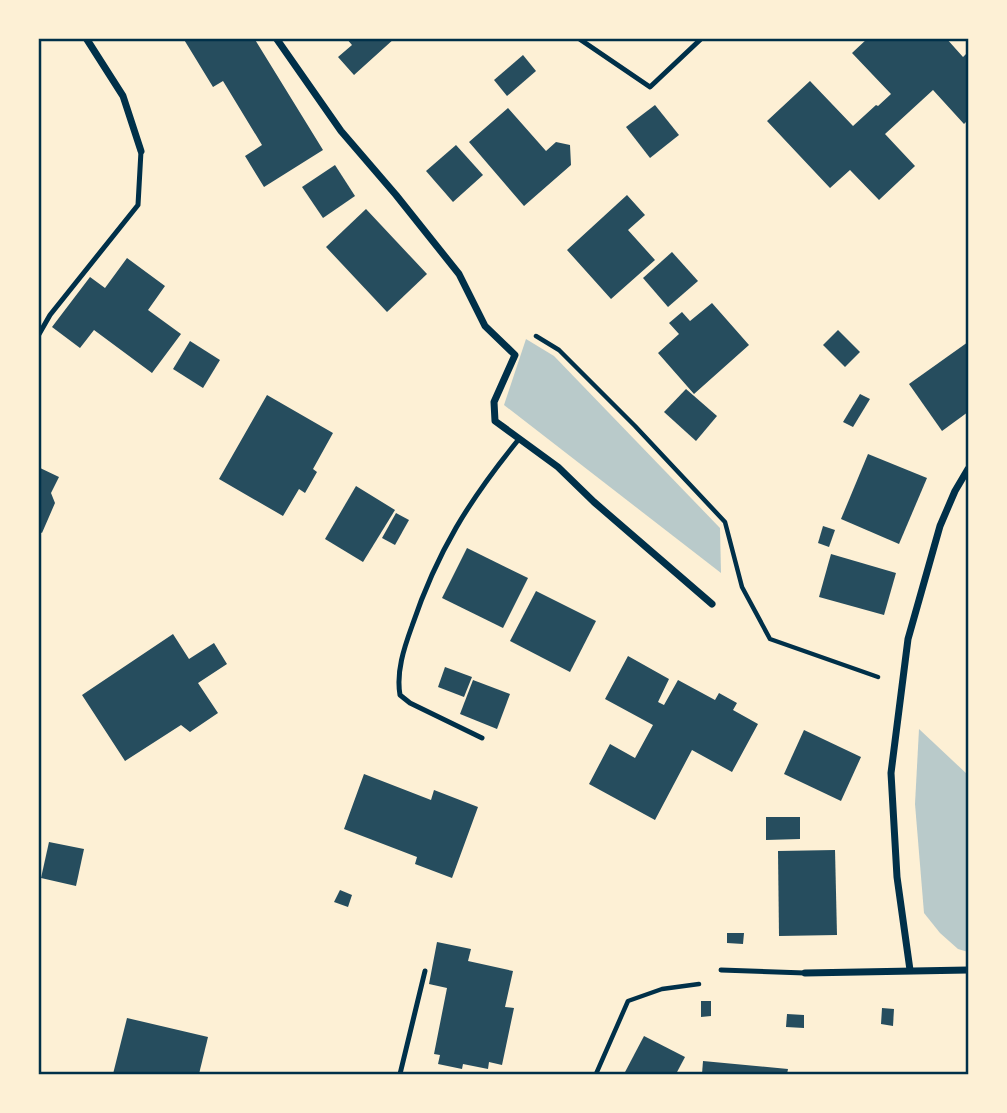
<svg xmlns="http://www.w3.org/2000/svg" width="1007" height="1113" viewBox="0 0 1007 1113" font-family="Helvetica,sans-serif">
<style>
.green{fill:#b9caca}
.building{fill:#264d5e}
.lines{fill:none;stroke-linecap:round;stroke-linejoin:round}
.path{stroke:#003049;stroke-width:4.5}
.service{stroke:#003049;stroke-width:5}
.minor{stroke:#003049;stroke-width:7}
.neatline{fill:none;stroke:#003049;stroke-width:2.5}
</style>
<rect width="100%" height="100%" fill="#fdf0d5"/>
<!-- green -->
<g class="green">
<polygon points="526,339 554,356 720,528 721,573 504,405"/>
<polygon points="919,729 968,775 968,952 958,949 940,933 924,913 915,804"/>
</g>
<!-- building -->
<g class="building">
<polygon points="183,38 254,38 323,150 264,187 245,156 262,145 223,81 213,87"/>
<polygon points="346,38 395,38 354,75 338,57 352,45"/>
<polygon points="868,38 946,38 963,57 968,52 968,120 964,124 933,90 885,134 915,166 879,200 850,170 830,188 767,121 810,81 853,126 876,105 878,106 891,94 852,53"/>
<polygon points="523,55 536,71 507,96 494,80"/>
<polygon points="655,105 679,135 650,158 626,127"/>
<polygon points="508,108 546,151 556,142 570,145 571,165 524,206 469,142"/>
<polygon points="456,145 483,175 453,202 426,171"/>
<polygon points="335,165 355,196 323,218 302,187"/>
<polygon points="627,195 645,215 628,230 655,260 611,299 567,250"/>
<polygon points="366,209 427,274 387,312 326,247"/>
<polygon points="672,252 698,281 668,307 643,278"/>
<polygon points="127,258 165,286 148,310 181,334 152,373 94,330 80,348 52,327 90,277 105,288"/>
<polygon points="712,303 749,345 694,394 658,353 679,334 669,323 682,312 690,321"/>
<polygon points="838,330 860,352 845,367 823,345"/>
<polygon points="190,341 220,360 203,388 173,369"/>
<polygon points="968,342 968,412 942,431 909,384"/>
<polygon points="686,389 717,416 696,441 664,412"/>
<polygon points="860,394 870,399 853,427 843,422"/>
<polygon points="267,395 333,433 313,469 317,472 305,493 299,489 283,516 219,479"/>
<polygon points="868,454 927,478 899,544 841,519"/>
<polygon points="38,467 59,477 51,493 55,503 42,533 38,531"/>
<polygon points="356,486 395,510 363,562 325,539"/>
<polygon points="396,513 409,520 395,545 382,538"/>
<polygon points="823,526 835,530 829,547 818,543"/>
<polygon points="467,548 528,578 503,628 442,598"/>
<polygon points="831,554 896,573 884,615 819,597"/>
<polygon points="536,591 596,621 570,672 510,641"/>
<polygon points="173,634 189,659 214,643 227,664 198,683 218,713 190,732 181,725 125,761 82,695"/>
<polygon points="628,656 669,679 658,702 664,705 678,680 715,700 719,693 737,703 733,710 758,724 732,772 692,750 655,820 589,784 610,744 635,758 653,725 605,699"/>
<polygon points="445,667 472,677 464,697 438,687"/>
<polygon points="473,680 510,694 497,729 460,714"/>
<polygon points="804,730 861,757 841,801 784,774"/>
<polygon points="364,774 431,800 434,790 478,807 452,878 415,864 417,857 344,829"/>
<polygon points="766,817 800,817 800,839 766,840"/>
<polygon points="49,842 84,849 76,886 41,878"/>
<polygon points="835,850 837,935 779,936 778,851"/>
<polygon points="340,890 352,895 348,907 334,902"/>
<polygon points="727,933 744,933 743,944 727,943"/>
<polygon points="437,942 471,949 468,961 513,971 505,1007 514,1008 502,1065 489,1062 488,1069 463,1064 462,1069 438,1064 440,1055 434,1054 447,988 429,984"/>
<polygon points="701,1001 711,1001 711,1016 701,1017"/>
<polygon points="882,1008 894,1009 893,1026 881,1024"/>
<polygon points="787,1014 804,1015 804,1028 786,1027"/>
<polygon points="127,1018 208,1037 199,1074 113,1074"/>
<polygon points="644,1036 685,1057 676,1074 624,1074"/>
<polygon points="703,1061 788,1069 787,1074 702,1074"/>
</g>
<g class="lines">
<!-- path -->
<g class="path">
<polyline points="536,336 559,350 635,426 725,522 742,587 770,639 878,677"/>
<polyline points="596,1074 628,1001 662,989 699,984"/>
</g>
<!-- service -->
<g class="service">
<polyline points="578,38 650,87 702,38"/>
<polyline points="38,336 50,315 138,205 141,151"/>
<path d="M482,738L410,703L400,695C396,672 404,648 412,626C437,552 469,500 519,439"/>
<polyline points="721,970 805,973"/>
<polyline points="400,1074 425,971"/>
</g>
<!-- minor -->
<g class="minor">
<polyline points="86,38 123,96 141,151"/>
<polyline points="276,38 341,131 396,195 459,274 485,326 515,355 494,402 495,421 558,467 594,502 712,604"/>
<polyline points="910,970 897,877 891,773 908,639 940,526 955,491 968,469"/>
<polyline points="805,973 968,970"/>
</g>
</g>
<!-- border -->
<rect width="1007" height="1113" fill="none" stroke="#fdf0d5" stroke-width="80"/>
<rect x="40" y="40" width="927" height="1033" class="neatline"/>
</svg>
